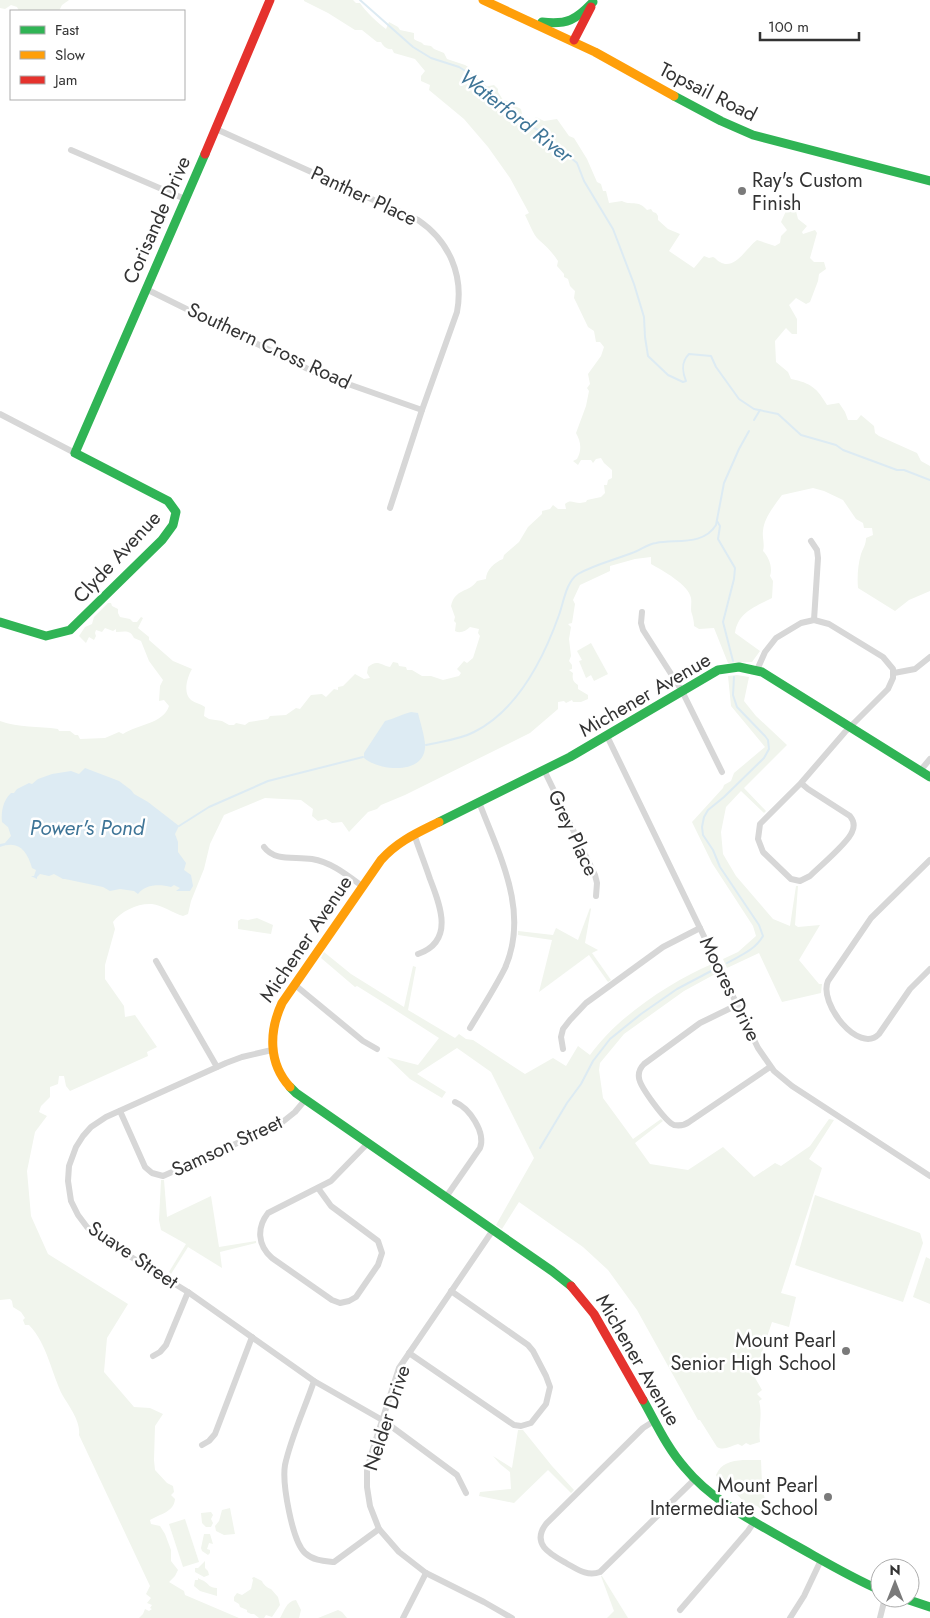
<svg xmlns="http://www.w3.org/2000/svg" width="930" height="1618" viewBox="0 0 930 1618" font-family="Jost,sans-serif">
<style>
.green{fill:#f1f5ed}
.water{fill:#ddebf3}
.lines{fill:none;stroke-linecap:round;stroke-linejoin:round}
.stream{stroke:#ddebf3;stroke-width:2}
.street{stroke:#d7d7d7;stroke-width:6}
.fast{stroke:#30b455;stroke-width:9}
.slow{stroke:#ff9f0a;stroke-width:9}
.jam{stroke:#e5322d;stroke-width:9}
.poi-dot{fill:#7a7a7a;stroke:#fff;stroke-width:2}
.labels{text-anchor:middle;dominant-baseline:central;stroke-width:5;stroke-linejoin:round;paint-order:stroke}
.street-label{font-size:20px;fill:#333;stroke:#fff}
.poi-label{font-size:20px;fill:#333;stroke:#fff;text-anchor:end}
.water-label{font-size:21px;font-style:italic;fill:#3f7597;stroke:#fff}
</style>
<rect width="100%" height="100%" fill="#fff"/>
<!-- green -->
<g class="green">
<polygon points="0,0 69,0 62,5 59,11 19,11 17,7 11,5 5,9 0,8"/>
<path d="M304,0H353L356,3H360C365,11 379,24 386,29L389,22L398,27L400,30L414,33V39C418,42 421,41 424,45L431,46L434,49L444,53L447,59L465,65L470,68V71L465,73V79L468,78L470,82L478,83L484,87L494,85L498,89V92L503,100L512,102L515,106L521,109L522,114L520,116C523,119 528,119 532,121L536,117L544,121L557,119L569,136L574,138L587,159L597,182L601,184L603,191H606L609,203L622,201C630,206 638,199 647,210L651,209L653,212L656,213L658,216V220L668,229L680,234L669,251L694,268L704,256L709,258L713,257C716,258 717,261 720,262C735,271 747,247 757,240L775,246L780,243L781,236L787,230L781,222L786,211H796L798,219L807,226L802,232L803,234L815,230L817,233L810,258L814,262H824L826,269L819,274L818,281L810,302L806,304L796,298L789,305L797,319V334H792L786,328L775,341L776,362L788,372L791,379C811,383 817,388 827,405L839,403L845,412L848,420H857L861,415L874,426L875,433L879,436L917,453L921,461L930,466V591L909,600L895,611L858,588C857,577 858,564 861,554C863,548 866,545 866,538L873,535L872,528H864L863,523L856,519L843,500L824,491L813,488L782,495C774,506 764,518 763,531C762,538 765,544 763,551C769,557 773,568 770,576L773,581L772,598C755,607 738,612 735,633L760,651L752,662L728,663L714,628L699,629L694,626C694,621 693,618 692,614C690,610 692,603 691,598C689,585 662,570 651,564V557L635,559L610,566V571L580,585L573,600L575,604L572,623L568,624L571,627L569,639L571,656L569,661L572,665V669L569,670L573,673C572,679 573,682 578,685V689L588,695V699L581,702H573L572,700L566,703L564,701L558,702V709L530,733L405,795L381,805L377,809L368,812L349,832L342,822L332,823L326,819L318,821L312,816L313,809L301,800L265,798L224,815L210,844L204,869L191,901L188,914L183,916C173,913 162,905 152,904C138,903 121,911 113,922L115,929L105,965V979L124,1006L125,1017L135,1015L157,1047L147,1052L148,1056L70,1091L66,1086L64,1076H59L58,1084L50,1087V1097L41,1106L39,1112L47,1116L35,1132L27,1171L31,1216L48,1254L128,1304L107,1338L104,1372L134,1407L150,1408L163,1414L155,1426L154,1460L155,1470L167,1483L173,1486L174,1492L171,1495L175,1499C174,1512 160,1514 150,1520L151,1524L160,1526L165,1534L171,1550V1561L178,1570L175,1576L169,1582L184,1591L185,1595L239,1618H139L143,1614L145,1609L149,1611L152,1609L150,1608L152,1605L147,1603L151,1598L146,1594L150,1586L79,1435C81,1422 69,1406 63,1396C51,1373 48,1345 29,1325H25L23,1320L25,1318L21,1312L13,1307L12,1301L10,1299L0,1300V721C19,728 38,726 58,729L59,731H70L75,735H78L80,739L105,738L119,732L123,734C138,724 163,724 169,706L164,700L159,701L160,686L163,680L149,661L141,641L134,638C130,629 124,632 116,632V629L113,631L105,628L102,632L96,630L95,633L96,636L94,640L89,637L86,643L79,636L85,627L92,624L94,617L108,603H111L112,606L118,609V613L120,617L130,619L133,622H137L141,617L143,618L138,628L149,637V640L173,661L192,669C188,676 182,692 191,700C195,703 201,704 205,707L204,716L209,719L222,721L229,725H234L236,723L245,725L249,722L268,719L270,716L286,715L296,708L300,709L311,695L322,694L326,697L334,689L338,690V687L343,686L355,674L364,679L370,678L367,673L368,667C377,659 381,665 390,667L393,662L398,663L399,666L406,667L407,670H412L422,676H431L443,680L459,676L461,673L457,669L464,661L467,663L473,658L480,636L478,633L479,629L470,627C466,631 460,634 455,631L456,623L454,621L455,617L451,606C455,588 469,593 477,581L486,579C486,570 495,562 503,559L504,555L519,542L528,527L542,514V511L550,509L553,505L558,509H566L565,504C571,499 573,503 580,503C582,503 584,502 586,502L587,500L601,497L605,493L604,485H607L608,480L612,478V470L604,463L601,458L596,459L593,463L591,460H581L578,465L573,461L577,459C582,450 581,442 576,433L586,406L589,391L587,388L590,384L588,374L601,356L604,347L600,342H596L594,331L588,327L577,304L574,298L575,291L570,286L568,279L564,277V274L557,266L558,261C552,252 547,247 539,240C533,235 529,222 525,215L529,213L510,178L488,147L464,119L429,90L430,85L421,81V76L425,71L415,59L394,53L392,49C387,50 383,46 381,42H377L362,30H355L328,13L304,1Z"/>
<polygon points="591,643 608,674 594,681 591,675 586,678 579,661 582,660 577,651"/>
<polygon points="737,675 749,677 744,701 756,716 787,745 744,788 766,811 764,813 741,791 726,807 721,832 723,854 736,876 773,919 790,926 796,886 798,886 795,925 798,927 820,925 799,960 819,984 822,984 821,993 782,1002 759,953 727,968 723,959 738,952 756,936 753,926 712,863 692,822 723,788 724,785 731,781 734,773 765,747 731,706 728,676"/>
<polygon points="590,908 591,909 585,943 598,950 592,953 611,980 608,982 589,955 539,992 552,940 518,935 518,931 553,935 556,928 578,940"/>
<polygon points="257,918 273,925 271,934 238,929 238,921 241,919 248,920"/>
<path d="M324,952L351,974L404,1007L413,966L416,967L408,1010L455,1038L459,1034L466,1039L473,1040L525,1074L553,1058L566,1066L578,1046L590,1055C617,1017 670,982 712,964L717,973L684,991L624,1034L600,1063L599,1070L603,1098L633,1139L661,1119L663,1121L635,1143L650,1164L688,1170L723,1147L754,1177L775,1163L781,1166L810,1146L829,1119L834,1120L809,1159L822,1168L781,1293L796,1297L789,1327L772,1322L754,1376L762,1390L757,1394L762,1399L759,1401C763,1415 758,1428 760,1442L750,1445L746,1443L742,1446L738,1444C731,1446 724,1451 717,1447L700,1420H698L637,1310L608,1270L583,1247L519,1202L502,1229L496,1225L534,1158L491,1072L457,1048L417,1074L446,1092L442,1098L410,1079L387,1057L418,1065L439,1038L389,1006L357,986L355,987L321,958Z"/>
<polygon points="161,1180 164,1180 167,1217 211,1196 219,1247 256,1241 256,1243 220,1252 222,1268 188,1247 171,1274 169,1272 186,1244 161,1230 159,1220"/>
<polygon points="815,1195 920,1233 923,1243 903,1302 795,1265"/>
<polygon points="926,1257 930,1259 930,1304 913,1297"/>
<polygon points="518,1430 523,1430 552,1466 574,1490 571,1493 548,1470 514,1503 479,1496 480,1492 511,1489 510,1472 500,1464 493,1456 512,1468"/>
<path d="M743,1460H761L762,1484L764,1488L762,1491L765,1498L763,1511L757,1506L745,1503L733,1490L728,1488L726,1482L722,1487L716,1475C721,1463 731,1461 743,1460Z"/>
<polygon points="230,1508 235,1534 224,1535 216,1531 215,1526 219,1521 222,1510"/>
<polygon points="211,1512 213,1515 211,1519 213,1523 211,1527 206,1527 202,1523 201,1513"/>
<polygon points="185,1519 199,1562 183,1567 169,1524"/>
<polygon points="204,1534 210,1534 213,1544 209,1543 207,1549 210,1550 210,1553 208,1555 202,1551 201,1548"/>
<polygon points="205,1561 205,1568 208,1571 209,1575 204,1577 195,1572 195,1568 198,1568"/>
<polygon points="601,1576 602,1576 628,1618 607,1618 614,1611"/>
<path d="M254,1577L262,1581C263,1584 267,1588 271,1589L278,1597L280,1605L272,1617L266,1615L264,1618H259L254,1614H251L247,1612V1610L240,1607L239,1604L234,1601V1597L237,1593L242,1595L251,1589L253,1580L252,1578Z"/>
<path d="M198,1578C199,1579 202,1580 204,1581C209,1584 209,1588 217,1588V1596L200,1591L194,1586L195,1580H198Z"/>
<path d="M296,1600L301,1610L299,1618H280C284,1612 286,1601 296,1600Z"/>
<polygon points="338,1610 342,1612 347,1618 318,1618"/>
</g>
<!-- water -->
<g class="water">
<path d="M411,712L418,713L419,717C421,725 426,741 425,748C423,775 379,771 364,758V753L385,721C394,719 402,714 411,712Z"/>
<path d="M85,768L119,781L131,790L134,794L148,802L179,826L175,834L178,842V852L186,863L184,870L191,875L193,886L190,891H176L180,888L174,885L171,887C160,884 145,884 138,894L134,891L120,889L110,891L103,887L65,879H63L54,874L49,876L40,874L37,877V879L31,876H34L36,870L32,868C27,851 19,840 0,847V844L5,843L11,836L8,827L2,822C1,811 3,801 11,793H14L17,789L29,783L32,784L38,779L52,774L71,771L79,774Z"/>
</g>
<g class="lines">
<!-- stream -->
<g class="stream">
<path d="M360,0L413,47L431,58L459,67L472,75L487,88L495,99L523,122L538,130L577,163L584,181L613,229L634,284L644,317L645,337L648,356L668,375L683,382L686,381C682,371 681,362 689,354L711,356L716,367L739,399L754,409L778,414L801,435L836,445L843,450L897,470H904L930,480"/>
<polyline points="754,420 760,410"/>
<polyline points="717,521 720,526 718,539 735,568 734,579 723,622 733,661"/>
<path d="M426,745C442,741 459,740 474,732C518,710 543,660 559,615C564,601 566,582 578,574C594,565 614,560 632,553C640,550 648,544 656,543C676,539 703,546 716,525L724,483L739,449L749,431"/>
<polyline points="179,826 209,807 268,781 363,757"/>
<path d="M727,963C741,955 755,950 763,936L759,925L720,867L713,850L703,835L702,827L704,817L708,810L724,797L764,758L769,749L768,740L765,736L737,707L733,695L734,677"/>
<polyline points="540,1148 567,1103 581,1084 593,1061 610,1039 641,1014 677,989 713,970"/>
</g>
<!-- street -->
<g class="street">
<path d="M216,129L418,220C449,241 464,275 457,312L422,410L390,508"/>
<polyline points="71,150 185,199"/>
<polyline points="146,289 314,372 422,410"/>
<polyline points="0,414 75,453"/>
<polyline points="811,541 817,550 818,558 814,620"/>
<polyline points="642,612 641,623 643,630 682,691 722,772"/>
<path d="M757,670L765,652L776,638L801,623L814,620L829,624L883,657L893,669V678L888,689L845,732L801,783L760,824L758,839L763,852L791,879L800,881L810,876C820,866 848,843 852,832C855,826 854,821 850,816L808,789L801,783"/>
<polyline points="894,673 915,669 930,657"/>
<polyline points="607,736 758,1048 774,1071 792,1086 930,1176"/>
<polyline points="544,770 595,875 597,883 596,896"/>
<polyline points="920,771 930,759"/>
<path d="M414,834C419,849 425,864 430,879C440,905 455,941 418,954"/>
<path d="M264,847C275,862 295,856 312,859C331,862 347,875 362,886"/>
<path d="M930,860L871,918L828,981C818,1003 859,1055 879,1034L910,989L930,969"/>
<polyline points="156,961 217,1067"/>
<polyline points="295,985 363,1041 377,1049"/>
<path d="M737,1005L700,1023L644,1064C640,1068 638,1072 639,1078C640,1087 666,1122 674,1125C680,1126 685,1125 689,1122L770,1067"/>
<path d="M470,1028C482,1008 495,988 505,968C530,911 499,855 479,802"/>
<polyline points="563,1049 561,1037 563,1029 570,1020 586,1003 663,947 700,928"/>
<polyline points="272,1050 242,1057 226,1063 106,1117 91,1127 83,1136 76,1147 69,1166 68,1181 71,1201 78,1215 87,1227 97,1236 188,1292 314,1381 384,1421 457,1475 466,1493"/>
<polyline points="120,1111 145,1167 152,1173 163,1176 280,1124 295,1112 305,1100"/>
<path d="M318,1188L331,1206L378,1241L382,1253L378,1265L356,1297L349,1301L340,1303L332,1300L272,1258C257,1245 257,1227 268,1213L331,1181L368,1143"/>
<path d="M446,1197L480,1148C486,1132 469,1108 455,1102"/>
<polyline points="493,1230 399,1368 371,1455 367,1471 367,1487 370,1506 379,1529 399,1552 426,1573 484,1602 512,1618"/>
<polyline points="409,1353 514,1425 521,1426 531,1423 546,1404 550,1387 546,1376 533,1351 528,1345 451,1291"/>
<polyline points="153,1356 160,1352 166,1345 188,1292"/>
<path d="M314,1381C305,1408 291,1437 285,1465C282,1483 292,1541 305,1553C314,1561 324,1561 334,1562L379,1529"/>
<path d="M654,1421L643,1428L546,1524C531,1544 550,1554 566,1563C577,1569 587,1577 600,1572L695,1479"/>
<polyline points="202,1445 209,1441 215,1434 252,1337"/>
<polyline points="680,1610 748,1531 754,1522"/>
<polyline points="403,1618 426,1573"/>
<polyline points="790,1618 804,1596 821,1560"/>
<polyline points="880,1618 885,1598"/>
</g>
<!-- fast -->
<g class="fast">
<path d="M542,22C567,25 576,20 593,2"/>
<polyline points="674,96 721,121 753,135 930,181"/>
<polyline points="0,622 46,636 70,630 162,540 173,525 176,512 168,501 75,453 205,154"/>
<polyline points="439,822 570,757 718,670 739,667 762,672 930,777"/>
<polyline points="290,1087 296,1093 552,1271 571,1286"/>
<path d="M643,1400C656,1423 667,1448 685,1468C713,1502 755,1522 793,1544C822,1560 850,1577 880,1590"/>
<polyline points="903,1598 930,1607"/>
</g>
<!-- slow -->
<g class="slow">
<polyline points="483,0 595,52 674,96"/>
<path d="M290,1087C268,1063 269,1031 282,1003L381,860C398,841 417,833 439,822"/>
</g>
<!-- jam -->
<g class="jam">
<polyline points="574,40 591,7"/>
<polyline points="205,154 270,0"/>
<polyline points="571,1286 594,1314 643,1400"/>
</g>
</g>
<!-- markers -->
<g class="poi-dot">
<circle cx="742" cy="191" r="5"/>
<circle cx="846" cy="1351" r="5"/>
<circle cx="828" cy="1497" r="5"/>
</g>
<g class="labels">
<!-- street labels -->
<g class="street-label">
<text transform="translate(708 92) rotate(27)">Topsail Road</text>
<text transform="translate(364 196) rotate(25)">Panther Place</text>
<text transform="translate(157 220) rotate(-66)">Corisande Drive</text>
<text transform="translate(269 346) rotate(25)">Southern Cross Road</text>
<text transform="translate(117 557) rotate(-47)">Clyde Avenue</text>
<text transform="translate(645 695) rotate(-30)">Michener Avenue</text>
<text transform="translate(573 833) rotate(65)">Grey Place</text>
<text transform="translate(306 939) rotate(-56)">Michener Avenue</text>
<text transform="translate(730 989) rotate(64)">Moores Drive</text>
<text transform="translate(227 1146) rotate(-25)">Samson Street</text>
<text transform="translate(133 1255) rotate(34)">Suave Street</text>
<text transform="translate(638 1360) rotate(60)">Michener Avenue</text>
<text transform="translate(387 1418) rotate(-72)">Nelder Drive</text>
</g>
<!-- poi labels -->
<g class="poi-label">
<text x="752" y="180" text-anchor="start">Ray's Custom<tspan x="752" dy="23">Finish</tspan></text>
<text x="836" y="1340">Mount Pearl<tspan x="836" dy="23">Senior High School</tspan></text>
<text x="818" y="1485">Mount Pearl<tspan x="818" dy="23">Intermediate School</tspan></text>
</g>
<!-- water labels -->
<g class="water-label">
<text transform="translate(516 116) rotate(38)">Waterford River</text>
<text x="87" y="828">Power's Pond</text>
</g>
</g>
<!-- legend -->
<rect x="10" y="10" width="175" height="90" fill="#ffffff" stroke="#adadad"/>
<rect x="20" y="26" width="25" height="8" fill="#30b455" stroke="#adadad"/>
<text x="55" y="35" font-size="15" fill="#333333">Fast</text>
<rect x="20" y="51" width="25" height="8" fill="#ff9f0a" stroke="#adadad"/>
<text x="55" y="60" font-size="15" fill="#333333">Slow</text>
<rect x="20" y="76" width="25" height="8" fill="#e5322d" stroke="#adadad"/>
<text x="55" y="85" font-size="15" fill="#333333">Jam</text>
<!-- north arrow -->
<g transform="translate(895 1583)"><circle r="24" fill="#ffffff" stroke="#adadad"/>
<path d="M0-4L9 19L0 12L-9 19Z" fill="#7a7a7a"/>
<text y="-8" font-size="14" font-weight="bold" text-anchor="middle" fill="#333333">N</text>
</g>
<!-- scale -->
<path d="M760 32v8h99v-8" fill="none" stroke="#333333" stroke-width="2.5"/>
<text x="768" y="32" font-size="15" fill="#333333" stroke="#ffffff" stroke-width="4" paint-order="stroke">100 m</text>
</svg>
